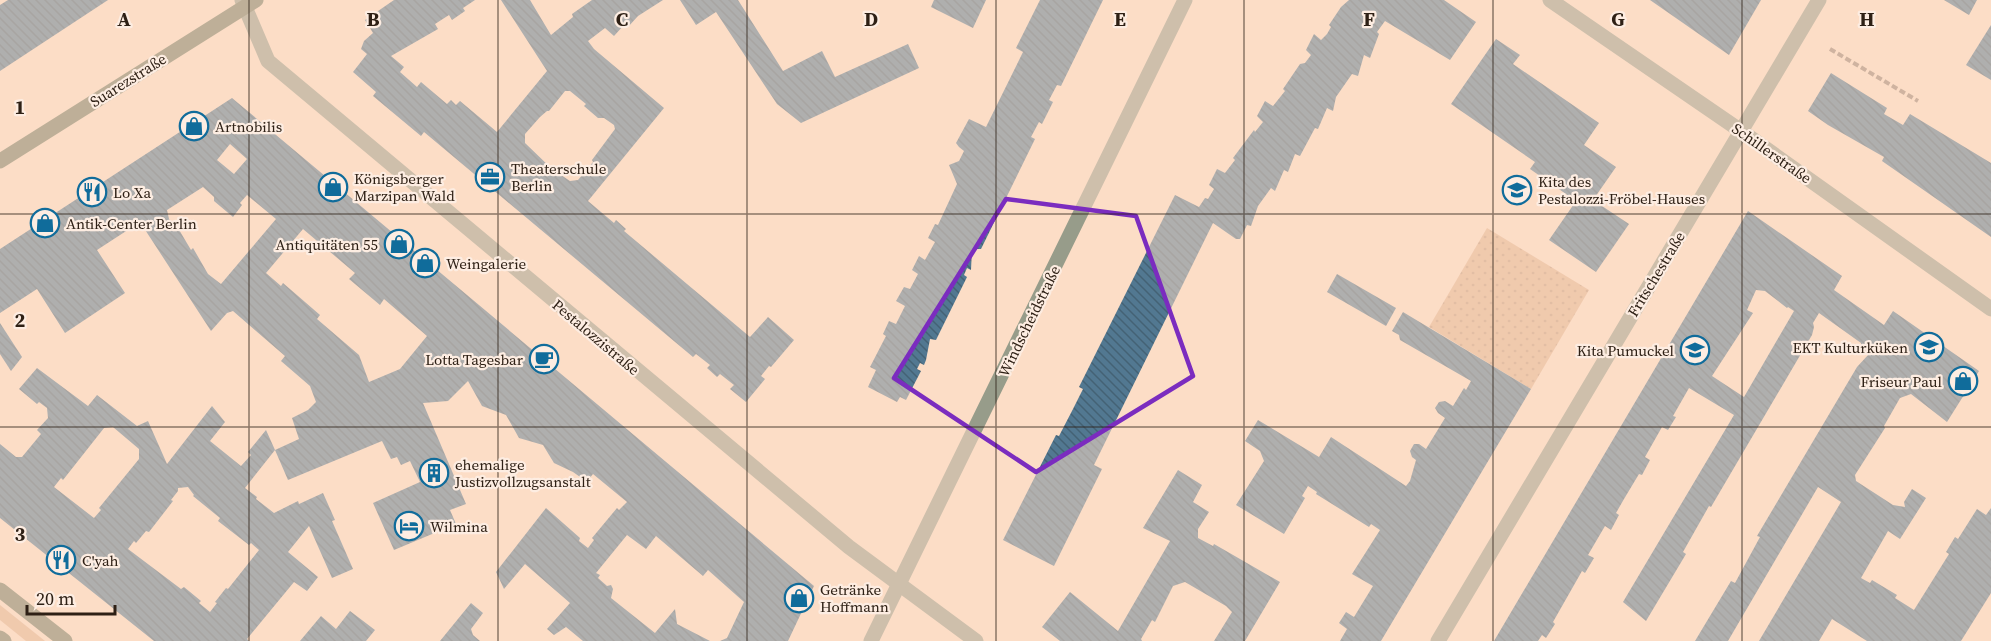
<svg xmlns="http://www.w3.org/2000/svg" width="1991" height="641" viewBox="0 0 1991 641" font-family="'Source Serif 4',serif">
<style>
.grass{fill:#e3b38f}
.park{fill:url(#park-dots)}
.building{fill:url(#building-back-hatch);fill-rule:evenodd}
.lines{fill:none;stroke-linecap:round;stroke-linejoin:round}
.path{stroke:#998271;stroke-width:4;stroke-dasharray:6 3;stroke-linecap:butt}
.street{stroke:#979c8a;stroke-width:15}
.secondary{stroke:#73795f;stroke-width:15}
.marked{fill:none;stroke:#7b2cbf;stroke-width:4.5;stroke-linejoin:round}
.grid{fill:none;stroke:#2e2015;stroke-width:1.5;stroke-opacity:0.55}
.labels{text-anchor:middle;dominant-baseline:central;stroke-width:4.5;stroke-linejoin:round;paint-order:stroke}
.street-label{font-size:15px;fill:#2e2015;stroke:#fdede2}
.poi-label{font-size:15px;fill:#2e2015;stroke:#fdede2;text-anchor:start}
.grid-label{font-size:20px;text-anchor:middle;font-weight:bold;fill:#2e2015;stroke:#fdede2;stroke-width:4.5;stroke-linejoin:round;paint-order:stroke}
</style>
<defs>
<pattern id="park-dots" width="8" height="8" patternUnits="userSpaceOnUse" patternTransform="scale(1.5)"><rect width="8" height="8" fill="#e3b38f"/><path d="M2 2h.1M6 6h.1" fill="none" stroke="#c39a7a" stroke-width="1.8" stroke-linecap="round"/></pattern>
<pattern id="building-back-hatch" width="6" height="6" patternUnits="userSpaceOnUse" patternTransform="scale(1.5)"><rect width="6" height="6" fill="#527891"/><path d="M-1 5l2 2M0 0l6 6M5-1l2 2" fill="none" stroke="#446275"/></pattern>
</defs>
<rect width="100%" height="100%" fill="#fcddc6"/>
<!-- grass -->
<polygon class="grass" points="0,605 45,641 26,641 0,620"/>
<!-- park -->
<polygon class="park" points="1487,228 1589,290 1531,389 1429,327"/>
<!-- building -->
<g class="building">
<polygon points="8,0 108,0 0,71 0,5"/>
<path d="M394,0H475L463,8L465,11L452,20L449,15L435,24L438,29L391,56L404,67L400,72L417,87L421,82L447,104L451,100L456,105L460,101L497,132L547,71L501,0H530L551,35L573,17L572,14L592,0H663L638,16L628,27L624,25L614,36L605,28L588,41L594,49L664,108L588,201L614,223L616,220L626,229L624,231L750,337L768,317L794,340L771,367L769,366L761,376L765,379L746,402L730,389L734,385L720,374L717,377L707,368L710,365L696,354L693,357L424,132L421,136L373,96L376,92L353,72L367,54L361,49L364,41L373,33L365,20ZM565,91H570L586,104L584,106L598,118H604L614,125L615,129L592,160L593,162L578,180L570,181L552,169L525,143V134L540,117L547,111H549Z"/>
<polygon points="680,0 738,0 783,71 822,51 835,77 908,44 919,68 801,123 777,104 716,12 696,25"/>
<polygon points="934,0 986,0 973,28 931,7"/>
<polygon points="1040,0 1103,0 1061,86 1057,85 1049,100 1053,102 1042,124 1039,122 1031,137 1035,139 981,249 972,249 971,270 967,268 964,275 967,277 936,340 930,339 926,360 924,365 920,363 917,369 921,371 906,400 900,397 897,402 868,387 876,370 870,367 886,336 883,334 889,321 896,324 905,306 896,301 904,287 910,289 918,274 912,270 919,256 925,260 935,242 928,238 935,224 938,225 957,184 949,165 959,161 964,151 959,147 956,143 969,119 986,127 1023,52 1016,48"/>
<polygon points="1349,0 1444,0 1476,22 1450,60 1385,21 1377,32 1379,34 1370,58 1364,55 1358,76 1352,74 1336,97 1333,111 1327,108 1318,129 1315,128 1300,156 1295,154 1288,172 1284,170 1275,191 1271,188 1258,206 1251,226 1247,225 1240,239 1236,239 1213,223 1094,465 1102,469 1054,566 1003,540 1056,435 1059,436 1073,409 1083,389 1079,387 1175,195 1199,207 1205,198 1208,199 1214,189 1209,185 1217,169 1225,173 1235,160 1233,158 1254,130 1255,132 1263,122 1257,116 1265,101 1273,106 1285,91 1283,89 1300,64 1305,63 1311,55 1306,50 1314,34 1321,40 1327,34 1331,27 1329,25 1341,7"/>
<polygon points="1650,0 1761,0 1729,55"/>
<polygon points="1944,0 1977,0 1969,15"/>
<polygon points="1991,25 1991,80 1966,65"/>
<polygon points="1496,39 1520,55 1513,64 1599,123 1584,145 1616,167 1593,200 1629,224 1596,272 1549,240 1576,201 1530,169 1535,162 1451,104"/>
<polygon points="1831,73 1887,108 1884,114 1903,125 1910,114 1991,163 1991,237 1882,161 1884,157 1828,125 1808,111"/>
<path d="M232,98L814,586L788,641H720L727,638L744,602L708,570L703,576L656,536L646,549L627,535L596,573L600,575L598,578L607,586L611,585L613,589L611,598L655,633L675,609L677,624L710,641H583L566,627L554,635L547,629L570,603L525,564L504,589L496,572L546,508L580,538L579,541L588,548L594,540L592,538L617,508L619,510L627,502L593,474L589,479H583L573,472L554,463L543,445L519,438L506,415L482,406L468,381L448,401L423,403L466,504L450,510L456,524L394,550L373,503L420,482L410,461L401,465L397,457L391,459L382,441L288,480L275,450L245,488L257,497L256,499L274,513L298,501L299,504L323,493L335,520L332,521L353,569L332,578L309,526L288,552L318,577L307,591L294,582L247,639L249,641H154L0,518V444L16,457H22L41,434L37,430L48,418L47,408L39,402L37,404L19,389L37,368L88,406L97,395L137,426L148,421L167,464L212,406L225,422L210,441L241,466L251,455L248,452L266,430L275,450L299,439L292,418L308,410L316,402L310,386L281,361L285,356L233,311L227,313L211,331L140,222L97,250L125,293L65,333L37,289L0,313V249ZM230,144L247,159L234,174L217,160ZM203,187L214,197V201L233,217L242,205L240,203L247,195L276,219L221,284L208,274L193,248L191,250L178,228L176,229L169,219L167,210ZM303,229L355,273L349,279L380,305L384,299L427,336L400,369L369,382L359,355L317,319L320,315L283,283L281,286L266,273ZM113,427L139,449V459L99,508L101,510L94,518L54,487L61,478L63,480L104,428ZM188,487L194,495L193,496L220,518L218,521L249,545L251,543L259,550L228,589L226,588L215,602L217,603L210,612L199,603L201,601L184,587L181,589L128,549L134,541L136,543L146,531L149,532L173,501L171,500L178,491V488Z"/>
<path d="M1748,211L1842,276L1834,290L1884,325L1893,311L1979,371L1947,422L1911,394L1900,398L1884,426L1885,428L1855,475L1856,481L1893,505L1905,507L1904,502L1912,489L1926,498L1900,539L1888,531L1861,578L1870,583L1872,580L1897,595L1895,598L1914,610L1949,554L1946,552L1955,537L1958,539L1977,509L1986,515L1991,508V593L1961,641H1867L1832,619L1819,641H1759L1841,502L1818,487L1728,641H1695L1731,581L1735,583L1760,537L1757,536L1857,367L1868,355L1862,350L1861,343L1819,313L1813,323L1814,327L1812,335L1711,507L1709,506L1683,552L1686,554L1646,621L1623,602L1734,415L1689,388L1673,416L1676,417L1668,430L1662,427L1645,457L1650,460L1642,475L1639,474L1624,499L1616,513L1619,515L1611,530L1605,526L1588,555L1594,558L1585,573L1582,571L1553,622L1555,624L1546,638L1542,635L1538,641H1494ZM1756,290L1765,291L1787,308L1788,307L1794,311L1744,397L1712,376L1753,313L1747,310Z"/>
<polygon points="1337,274 1396,308 1386,326 1327,292"/>
<polygon points="1403,312 1531,389 1381,641 1340,641 1347,629 1339,623 1346,612 1354,617 1373,586 1352,574 1380,530 1371,524 1369,527 1316,494 1317,492 1308,486 1302,496 1305,498 1284,534 1236,505 1264,461 1260,451 1245,441 1258,420 1319,457 1331,437 1406,486 1410,481 1416,460 1412,457 1410,451 1414,444 1419,444 1426,449 1445,418 1438,413 1435,408 1439,402 1445,401 1453,406 1464,388 1466,390 1471,381 1400,340 1399,335 1392,331"/>
<polygon points="0,323 22,357 11,371 0,354"/>
<polygon points="1178,470 1202,485 1193,502 1209,512 1198,529 1198,538 1213,546 1214,544 1280,582 1245,641 1214,641 1232,612 1226,606 1185,582 1173,586 1155,622 1152,620 1141,639 1142,641 1060,641 1042,627 1070,592 1118,631 1170,541 1143,528"/>
<polygon points="471,603 483,613 471,629 473,635 480,641 440,641"/>
<polygon points="350,611 375,630 366,641 300,641 321,616 336,629"/>
</g>
<g class="lines">
<!-- path -->
<polyline class="path" points="1830,49 1918,101"/>
<!-- street -->
<g class="street">
<polyline points="242,0 268,61 849,547 976,641"/>
<polyline points="1550,0 1741,131 1991,309"/>
<polyline points="871,641 1185,0"/>
<polyline points="1438,641 1819,0"/>
</g>
<!-- secondary -->
<g class="secondary">
<polyline points="0,161 256,0"/>
<polyline points="0,590 65,641"/>
<polyline points="0,638 4,641"/>
</g>
</g>
<!-- marked area -->
<path d="M0 0H1991V641H0ZM1006,199L1136,216L1193,376L1036,472L894,378Z" fill="#fcddc6" fill-opacity=".55" fill-rule="evenodd"/>
<path class="marked" d="M1006,199L1136,216L1193,376L1036,472L894,378Z"/>
<!-- grid -->
<path class="grid" d="M249,0V641M498,0V641M747,0V641M996,0V641M1244,0V641M1493,0V641M1742,0V641M0,214H1991M0,427H1991"/>
<!-- icons -->
<defs>
<g id="shop-ring" transform="scale(1.5)"><circle r="9.5" fill="#fdede2" stroke="#106c9b" stroke-width="1.5"/><path d="M-5-2.5h2.3a2.7 3.5 0 0 1 5.4 0H5L5.5 6h-11ZM-1.5-2.5h3a1.5 2.3 0 0 0-3 0Z" fill="#106c9b"/></g>
<g id="office-ring" transform="scale(1.5)"><circle r="9.5" fill="#fdede2" stroke="#106c9b" stroke-width="1.5"/><path d="M-6-3h4V-5.5h4V-3h4V5H-6ZM-1-4.5V-3h2v-1.5ZM-6 0V1H6V0Z" fill="#106c9b"/></g>
<g id="school-ring" transform="scale(1.5)"><circle r="9.5" fill="#fdede2" stroke="#106c9b" stroke-width="1.5"/><path d="M0-5L7-2L0 1L-7-2ZM-4 1L0 2.5L4 1V4Q0 6-4 4Z" fill="#106c9b"/></g>
<g id="restaurant-ring" transform="scale(1.5)"><circle r="9.5" fill="#fdede2" stroke="#106c9b" stroke-width="1.5"/><path d="M-5-6h1v4h1v-4h1v4h1v-4h1v5L-1.5 .5V6h-2V.5L-5-1ZM5-6V6H3V1.5H1.5Q1.5-4 5-6Z" fill="#106c9b"/></g>
<g id="cafe-ring" transform="scale(1.5)"><circle r="9.5" fill="#fdede2" stroke="#106c9b" stroke-width="1.5"/><path d="M-5.5-4.5H6V0H3Q3 3.5 0 3.5H-2.5Q-5.5 3.5-5.5 0ZM3-3.2v2h1.7v-2ZM-6 4.5H4V6H-6Z" fill="#106c9b"/></g>
<g id="building-ring" transform="scale(1.5)"><circle r="9.5" fill="#fdede2" stroke="#106c9b" stroke-width="1.5"/><path d="M-4-6H4V6H1V3H-1V6H-4ZM-2.5-4.3h1.7v1.8h-1.7ZM.8-4.3h1.7v1.8H.8ZM-2.5-1h1.7V.8h-1.7ZM.8-1h1.7V.8H.8Z" fill="#106c9b"/></g>
<g id="hotel-ring" transform="scale(1.5)"><circle r="9.5" fill="#fdede2" stroke="#106c9b" stroke-width="1.5"/><path d="M-6-4.5h1.5V1H6V5H4.5V3h-9V5H-6ZM-4 0a1.8 1.8 0 1 1 3.6 0ZM.5 0V-2.5h3Q6-2.5 6 0Z" fill="#106c9b"/></g>
</defs>
<g fill-rule="evenodd">
<use href="#shop-ring" x="194" y="126"/>
<use href="#office-ring" x="490" y="177"/>
<use href="#shop-ring" x="333" y="187"/>
<use href="#school-ring" x="1517" y="190"/>
<use href="#restaurant-ring" x="92" y="192"/>
<use href="#shop-ring" x="45" y="223"/>
<use href="#shop-ring" x="399" y="244"/>
<use href="#shop-ring" x="425" y="263"/>
<use href="#school-ring" x="1929" y="347"/>
<use href="#school-ring" x="1695" y="350"/>
<use href="#cafe-ring" x="544" y="359"/>
<use href="#shop-ring" x="1963" y="381"/>
<use href="#building-ring" x="434" y="473"/>
<use href="#hotel-ring" x="409" y="526"/>
<use href="#restaurant-ring" x="61" y="560"/>
<use href="#shop-ring" x="799" y="598"/>
</g>
<g class="labels">
<!-- street labels -->
<g class="street-label">
<text transform="translate(128 80) rotate(-32)">Suarezstraße</text>
<text transform="translate(1772 153) rotate(35)">Schillerstraße</text>
<text transform="translate(1656 274) rotate(-59)">Fritschestraße</text>
<text transform="translate(1029 321) rotate(-64)">Windscheidstraße</text>
<text transform="translate(596 337) rotate(40)">Pestalozzistraße</text>
</g>
<!-- poi labels -->
<g class="poi-label">
<text x="215" y="126">Artnobilis</text>
<text x="511" y="168">Theaterschule<tspan x="511" dy="17">Berlin</tspan></text>
<text x="354" y="178">Königsberger<tspan x="354" dy="17">Marzipan Wald</tspan></text>
<text x="1538" y="181">Kita des<tspan x="1538" dy="17">Pestalozzi-Fröbel-Hauses</tspan></text>
<text x="113" y="192">Lo Xa</text>
<text x="66" y="223">Antik-Center Berlin</text>
<text x="378" y="244" text-anchor="end">Antiquitäten 55</text>
<text x="446" y="263">Weingalerie</text>
<text x="1908" y="347" text-anchor="end">EKT Kulturküken</text>
<text x="1674" y="350" text-anchor="end">Kita Pumuckel</text>
<text x="523" y="359" text-anchor="end">Lotta Tagesbar</text>
<text x="1942" y="381" text-anchor="end">Friseur Paul</text>
<text x="455" y="464">ehemalige<tspan x="455" dy="17">Justizvollzugsanstalt</tspan></text>
<text x="430" y="526">Wilmina</text>
<text x="82" y="560">C'yah</text>
<text x="820" y="589">Getränke<tspan x="820" dy="17">Hoffmann</tspan></text>
</g>
</g>
<g class="grid-label">
<text x="124" y="26">A</text>
<text x="373" y="26">B</text>
<text x="622" y="26">C</text>
<text x="871" y="26">D</text>
<text x="1120" y="26">E</text>
<text x="1369" y="26">F</text>
<text x="1618" y="26">G</text>
<text x="1867" y="26">H</text>
<text x="20" y="114">1</text>
<text x="20" y="327">2</text>
<text x="20" y="541">3</text>
</g>
<!-- scale -->
<path d="M27 605v9h88v-9" fill="none" stroke="#2e2015" stroke-width="3"/>
<text x="36" y="605" font-size="18" fill="#2e2015" stroke="#fdede2" stroke-width="4.5" paint-order="stroke">20 m</text>
</svg>
